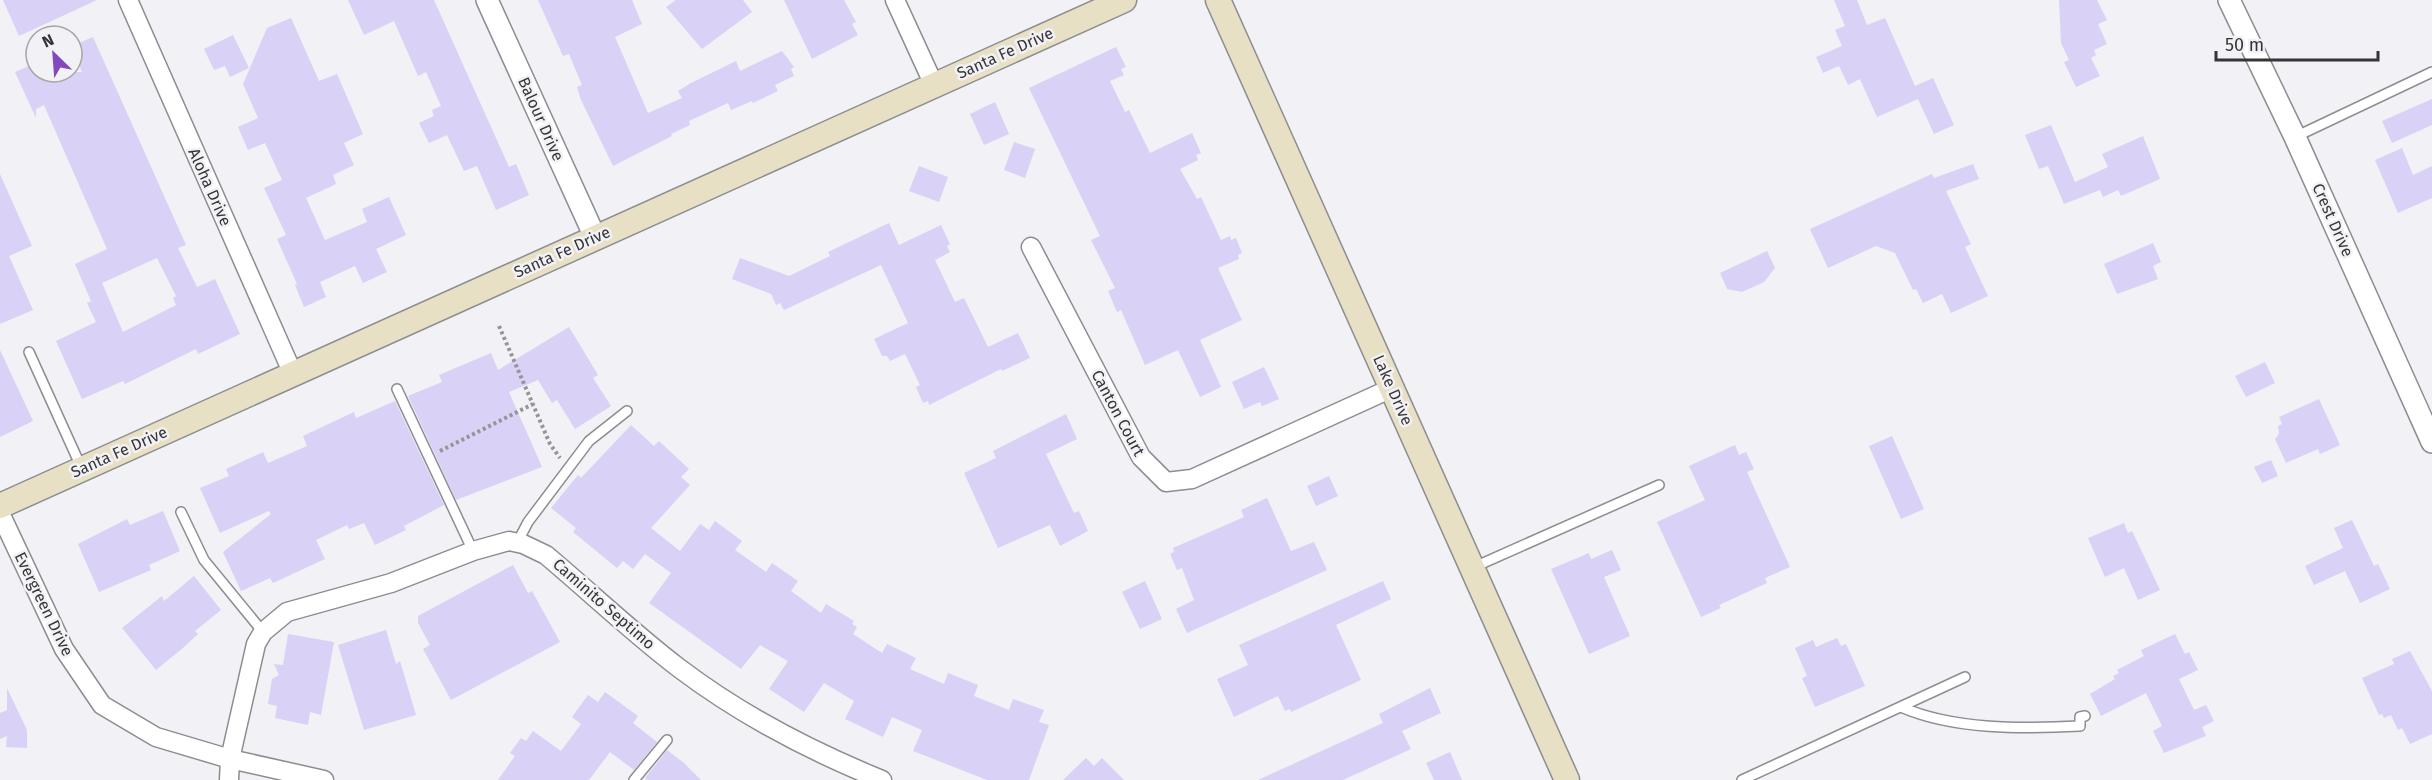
<svg xmlns="http://www.w3.org/2000/svg" width="2432" height="780" viewBox="0 0 2432 780" font-family="'Fira Sans',sans-serif">
<style>
.building{fill:#d9d1f6;fill-rule:evenodd}
.lines{fill:none;stroke-linecap:round;stroke-linejoin:round}
.service-casing{stroke:#8c8d91;stroke-width:12}
.minor-casing{stroke:#8c8d91;stroke-width:21}
.tertiary-casing{stroke:#8c8d91;stroke-width:24}
.secondary-casing{stroke:#8c8d91;stroke-width:27}
.path{stroke:#959598;stroke-width:4;stroke-dasharray:3 3;stroke-linecap:butt}
.service{stroke:#fff;stroke-width:9}
.minor{stroke:#fff;stroke-width:18}
.tertiary{stroke:#fff;stroke-width:21}
.secondary{stroke:#e8e0c4;stroke-width:24}
.labels{text-anchor:middle;dominant-baseline:central;stroke-width:5;stroke-linejoin:round;paint-order:stroke}
.street-label{font-size:16px;fill:#353537;stroke:#f1f1f6}
</style>
<rect width="100%" height="100%" fill="#f1f1f6"/>
<!-- building -->
<g class="building">
<polygon points="3,0 97,0 19,36"/>
<polygon points="348,0 434,0 509,167 516,164 529,195 496,210 477,166 464,171 447,135 429,143 419,123 434,116 432,110 441,106 426,72 418,76 394,21 364,35"/>
<polygon points="538,0 632,0 642,24 615,37 648,113 682,98 678,91 691,83 736,61 740,71 782,51 794,67 791,69 794,76 775,85 778,91 753,103 752,101 731,110 728,103 689,121 690,125 671,134 672,136 613,166 581,100 577,87 582,85 569,54 563,56"/>
<polygon points="676,0 743,0 752,12 702,49 666,7"/>
<polygon points="784,0 844,0 856,22 852,24 858,35 812,59"/>
<polygon points="1834,0 1857,0 1867,25 1885,18 1915,86 1933,78 1954,125 1934,134 1918,99 1877,117 1860,79 1848,85 1839,66 1823,73 1816,57 1842,46 1835,30 1845,26"/>
<polygon points="2059,0 2097,0 2107,20 2098,24 2107,44 2094,50 2096,55 2091,58 2100,76 2076,87 2064,62 2069,60 2061,43"/>
<polygon points="291,18 319,81 337,74 363,134 344,143 354,165 333,175 336,184 306,198 325,240 367,222 362,209 389,197 406,235 376,249 387,272 363,283 355,266 320,282 326,297 304,307 295,285 297,284 277,239 286,235 264,188 282,180 265,143 248,150 238,127 258,118 243,84 267,28"/>
<polygon points="233,35 249,68 230,77 225,66 214,70 204,49"/>
<path d="M93,37L186,245L178,248L197,287L215,279L240,334L198,354L196,349L125,384L123,381L82,399L56,341L96,322L87,303L91,301L75,264L107,249L44,105L36,109V118L15,72L36,63V72H82L72,46ZM157,258L176,296L173,298L176,305L123,332L102,283Z"/>
<polygon points="1116,47 1126,67 1121,69 1124,75 1110,81 1125,112 1129,110 1150,153 1192,133 1201,153 1196,155 1198,160 1180,169 1197,199 1201,197 1221,240 1230,236 1231,240 1236,238 1242,253 1238,255 1239,259 1218,268 1242,320 1200,340 1221,387 1200,397 1178,350 1145,365 1121,310 1117,312 1108,291 1115,288 1091,240 1100,236 1029,88"/>
<polygon points="2432,99 2432,125 2392,143 2382,121"/>
<polygon points="995,102 1009,134 984,145 970,114"/>
<polygon points="2051,125 2075,182 2108,167 2102,154 2143,136 2160,179 2121,196 2118,190 2103,197 2100,190 2064,204 2048,166 2039,169 2025,135"/>
<polygon points="1014,142 1035,149 1025,178 1004,170"/>
<polygon points="2402,148 2413,175 2432,166 2432,198 2398,213 2375,160"/>
<polygon points="1973,164 1979,179 1946,191 1971,244 1965,247 1988,296 1951,313 1942,294 1923,303 1916,289 1913,290 1895,253 1876,246 1828,268 1810,229 1932,174 1934,178"/>
<polygon points="919,166 948,177 939,202 909,191"/>
<polygon points="0,174 32,246 9,256 33,310 0,324"/>
<polygon points="889,223 899,245 941,225 950,244 947,246 950,252 935,260 955,302 964,298 988,347 1018,333 1030,358 1002,371 1001,369 929,405 928,401 923,403 916,387 920,385 905,354 890,361 887,356 882,356 874,339 908,323 881,265 784,310 780,303 776,305 771,294 732,279 740,258 789,276 830,256 828,252"/>
<polygon points="2153,243 2161,262 2153,266 2158,279 2117,294 2104,264"/>
<polygon points="1767,251 1775,268 1764,282 1742,292 1727,289 1720,273"/>
<polygon points="569,327 598,375 593,378 611,406 575,429 557,400 552,403 538,380 509,392 542,467 456,500 408,396 442,382 439,375 491,353 498,370"/>
<polygon points="0,350 33,421 0,437"/>
<polygon points="2265,362 2275,383 2246,397 2235,376"/>
<polygon points="1264,367 1279,399 1262,406 1260,402 1244,409 1232,382"/>
<polygon points="2319,399 2340,445 2320,454 2318,449 2286,463 2275,439 2279,434 2278,426 2282,424 2279,417"/>
<polygon points="395,401 444,505 404,526 406,530 375,545 364,523 349,529 347,525 316,540 325,559 273,583 270,578 241,591 223,552 271,514 269,511 220,533 200,488 229,476 226,469 263,452 268,463 307,446 303,436 354,412 356,418"/>
<polygon points="1066,414 1077,439 1046,454 1074,513 1079,511 1088,531 1060,546 1050,525 998,548 964,473 996,458 993,451"/>
<polygon points="631,425 654,446 659,441 689,469 681,477 690,485 651,528 680,551 700,524 709,530 715,521 742,541 735,550 766,572 772,563 798,581 791,591 821,613 826,604 854,621 852,624 857,627 853,634 882,653 887,644 916,658 910,669 944,684 948,673 978,685 974,696 1009,710 1013,699 1044,710 1039,722 1049,725 1029,780 987,780 913,751 922,730 892,717 883,737 845,719 854,701 824,683 804,712 769,689 788,661 760,645 741,669 649,603 671,573 645,554 633,569 623,561 617,568 573,532 576,528 551,508 578,475 581,478"/>
<polygon points="1892,436 1924,509 1901,519 1869,446"/>
<polygon points="1735,445 1739,455 1746,452 1754,469 1747,472 1790,567 1765,578 1767,583 1719,605 1721,608 1701,617 1657,522 1705,500 1689,466"/>
<polygon points="2271,460 2278,476 2262,483 2254,467"/>
<polygon points="1329,476 1338,496 1316,506 1307,486"/>
<polygon points="1267,498 1291,551 1314,542 1327,570 1187,633 1176,609 1194,600 1182,568 1177,570 1170,554 1174,552 1173,548 1244,517 1241,510"/>
<polygon points="163,511 180,551 149,565 151,570 99,592 78,544 127,519 130,525"/>
<polygon points="2352,520 2374,566 2378,564 2390,589 2360,603 2345,571 2314,585 2305,566 2343,548 2334,528"/>
<polygon points="2124,523 2128,533 2132,531 2160,590 2138,600 2124,568 2105,577 2088,538"/>
<polygon points="1612,550 1621,570 1604,577 1630,636 1589,654 1551,569 1589,553 1591,559"/>
<polygon points="513,565 528,593 532,591 560,642 451,700 423,649 430,645 418,623 418,616"/>
<polygon points="194,576 221,610 195,631 198,634 184,647 156,670 122,628 162,596 164,601"/>
<polygon points="1145,581 1162,619 1140,629 1122,592"/>
<polygon points="1383,581 1391,599 1336,625 1361,680 1291,712 1290,709 1285,711 1278,696 1234,717 1217,679 1248,665 1239,645"/>
<polygon points="386,630 396,664 400,661 416,715 364,730 338,645"/>
<polygon points="288,634 334,642 321,715 310,712 308,725 275,718 277,706 268,704 272,679 279,675 274,664 283,665"/>
<polygon points="2175,634 2185,654 2189,652 2198,670 2179,679 2194,710 2206,705 2214,721 2202,727 2206,736 2164,753 2153,731 2162,726 2146,693 2101,716 2090,694 2115,679 2113,676 2119,673 2117,670 2144,656 2141,650"/>
<polygon points="1837,638 1841,646 1846,644 1865,686 1815,707 1802,678 1807,676 1795,648 1813,640 1816,647"/>
<polygon points="2410,651 2432,691 2432,734 2410,744 2402,728 2398,730 2391,715 2384,718 2382,714 2379,715 2362,678 2394,664 2392,659"/>
<polygon points="7,688 27,730 27,748 6,747 7,736 0,739 0,713 7,710"/>
<polygon points="1430,688 1441,713 1402,731 1411,749 1343,780 1258,780 1383,723 1379,714"/>
<polygon points="605,692 638,716 633,723 657,742 634,770 610,752 589,780 498,780 515,756 510,753 521,738 526,741 533,731 561,751 581,724 572,717 588,695 598,702"/>
<polygon points="667,750 684,763 701,780 647,780 645,778"/>
<polygon points="1450,752 1462,780 1434,780 1426,763"/>
<polygon points="1086,758 1094,766 1102,758 1124,780 1063,780"/>
</g>
<g class="lines">
<!-- service casing -->
<g class="service-casing">
<g id="service">
<polyline points="2295,137 2432,72"/>
<polyline points="29,352 82,469"/>
<polyline points="397,389 473,551"/>
<polyline points="181,512 204,560 263,632"/>
<polyline points="517,543 528,522 589,441 627,411"/>
<polyline points="1472,568 1659,485"/>
<path d="M1901,707C1954,730 2023,729 2080,726V717L2085,716"/>
<polyline points="634,780 667,740"/>
<polyline points="1742,780 1965,677"/>
</g>
</g>
<!-- minor casing -->
<g class="minor-casing">
<g id="minor">
<polyline points="128,0 293,374"/>
<polyline points="895,0 934,85"/>
<polyline points="1031,247 1141,457 1166,482 1192,479 1392,388"/>
<polyline points="0,513 64,649 102,705 156,737 230,759 324,780"/>
<path d="M229,780L230,759L256,644L263,632L287,612L391,583L473,551L509,541L523,544L546,555C590,592 633,633 679,668C741,715 810,751 882,780"/>
</g>
</g>
<!-- tertiary casing -->
<g class="tertiary-casing">
<g id="tertiary">
<polyline points="487,0 595,237"/>
<polyline points="2229,0 2295,137 2432,442"/>
</g>
</g>
<!-- secondary casing -->
<g class="secondary-casing">
<g id="secondary">
<polyline points="1218,0 1567,780"/>
<polyline points="0,506 1124,0"/>
</g>
</g>
<!-- path -->
<g class="path">
<polyline points="499,326 550,444 560,458"/>
<polyline points="440,451 533,404"/>
</g>
<!-- service -->
<use href="#service" class="service"/>
<!-- minor -->
<use href="#minor" class="minor"/>
<!-- tertiary -->
<use href="#tertiary" class="tertiary"/>
<!-- secondary -->
<use href="#secondary" class="secondary"/>
</g>
<g class="labels">
<!-- street labels -->
<g class="street-label">
<text transform="translate(1005 53) rotate(-24)">Santa Fe Drive</text>
<text transform="translate(541 119) rotate(66)">Balour Drive</text>
<text transform="translate(210 187) rotate(66)">Aloha Drive</text>
<text transform="translate(2333 220) rotate(66)">Crest Drive</text>
<text transform="translate(562 252) rotate(-24)">Santa Fe Drive</text>
<text transform="translate(1393 390) rotate(66)">Lake Drive</text>
<text transform="translate(1118 413) rotate(62)">Canton Court</text>
<text transform="translate(119 452) rotate(-24)">Santa Fe Drive</text>
<text transform="translate(44 604) rotate(64)">Evergreen Drive</text>
<text transform="translate(604 604) rotate(41)">Caminito Septimo</text>
</g>
</g>
<!-- north arrow -->
<g transform="translate(54 54) rotate(335)"><circle r="28" fill="#f1f1f6" stroke="#a6a6aa" stroke-width="1.5"/>
<path d="M0-4.5L10 22L0 15L-10 22Z" fill="#8448be"/>
<text y="-9" font-size="16" font-weight="bold" text-anchor="middle" fill="#353537">N</text>
</g>
<!-- scale -->
<path d="M2216 51v9h162v-9" fill="none" stroke="#353537" stroke-width="3"/>
<text x="2225" y="51" font-size="18" fill="#353537" stroke="#f1f1f6" stroke-width="4.5" paint-order="stroke">50 m</text>
</svg>
